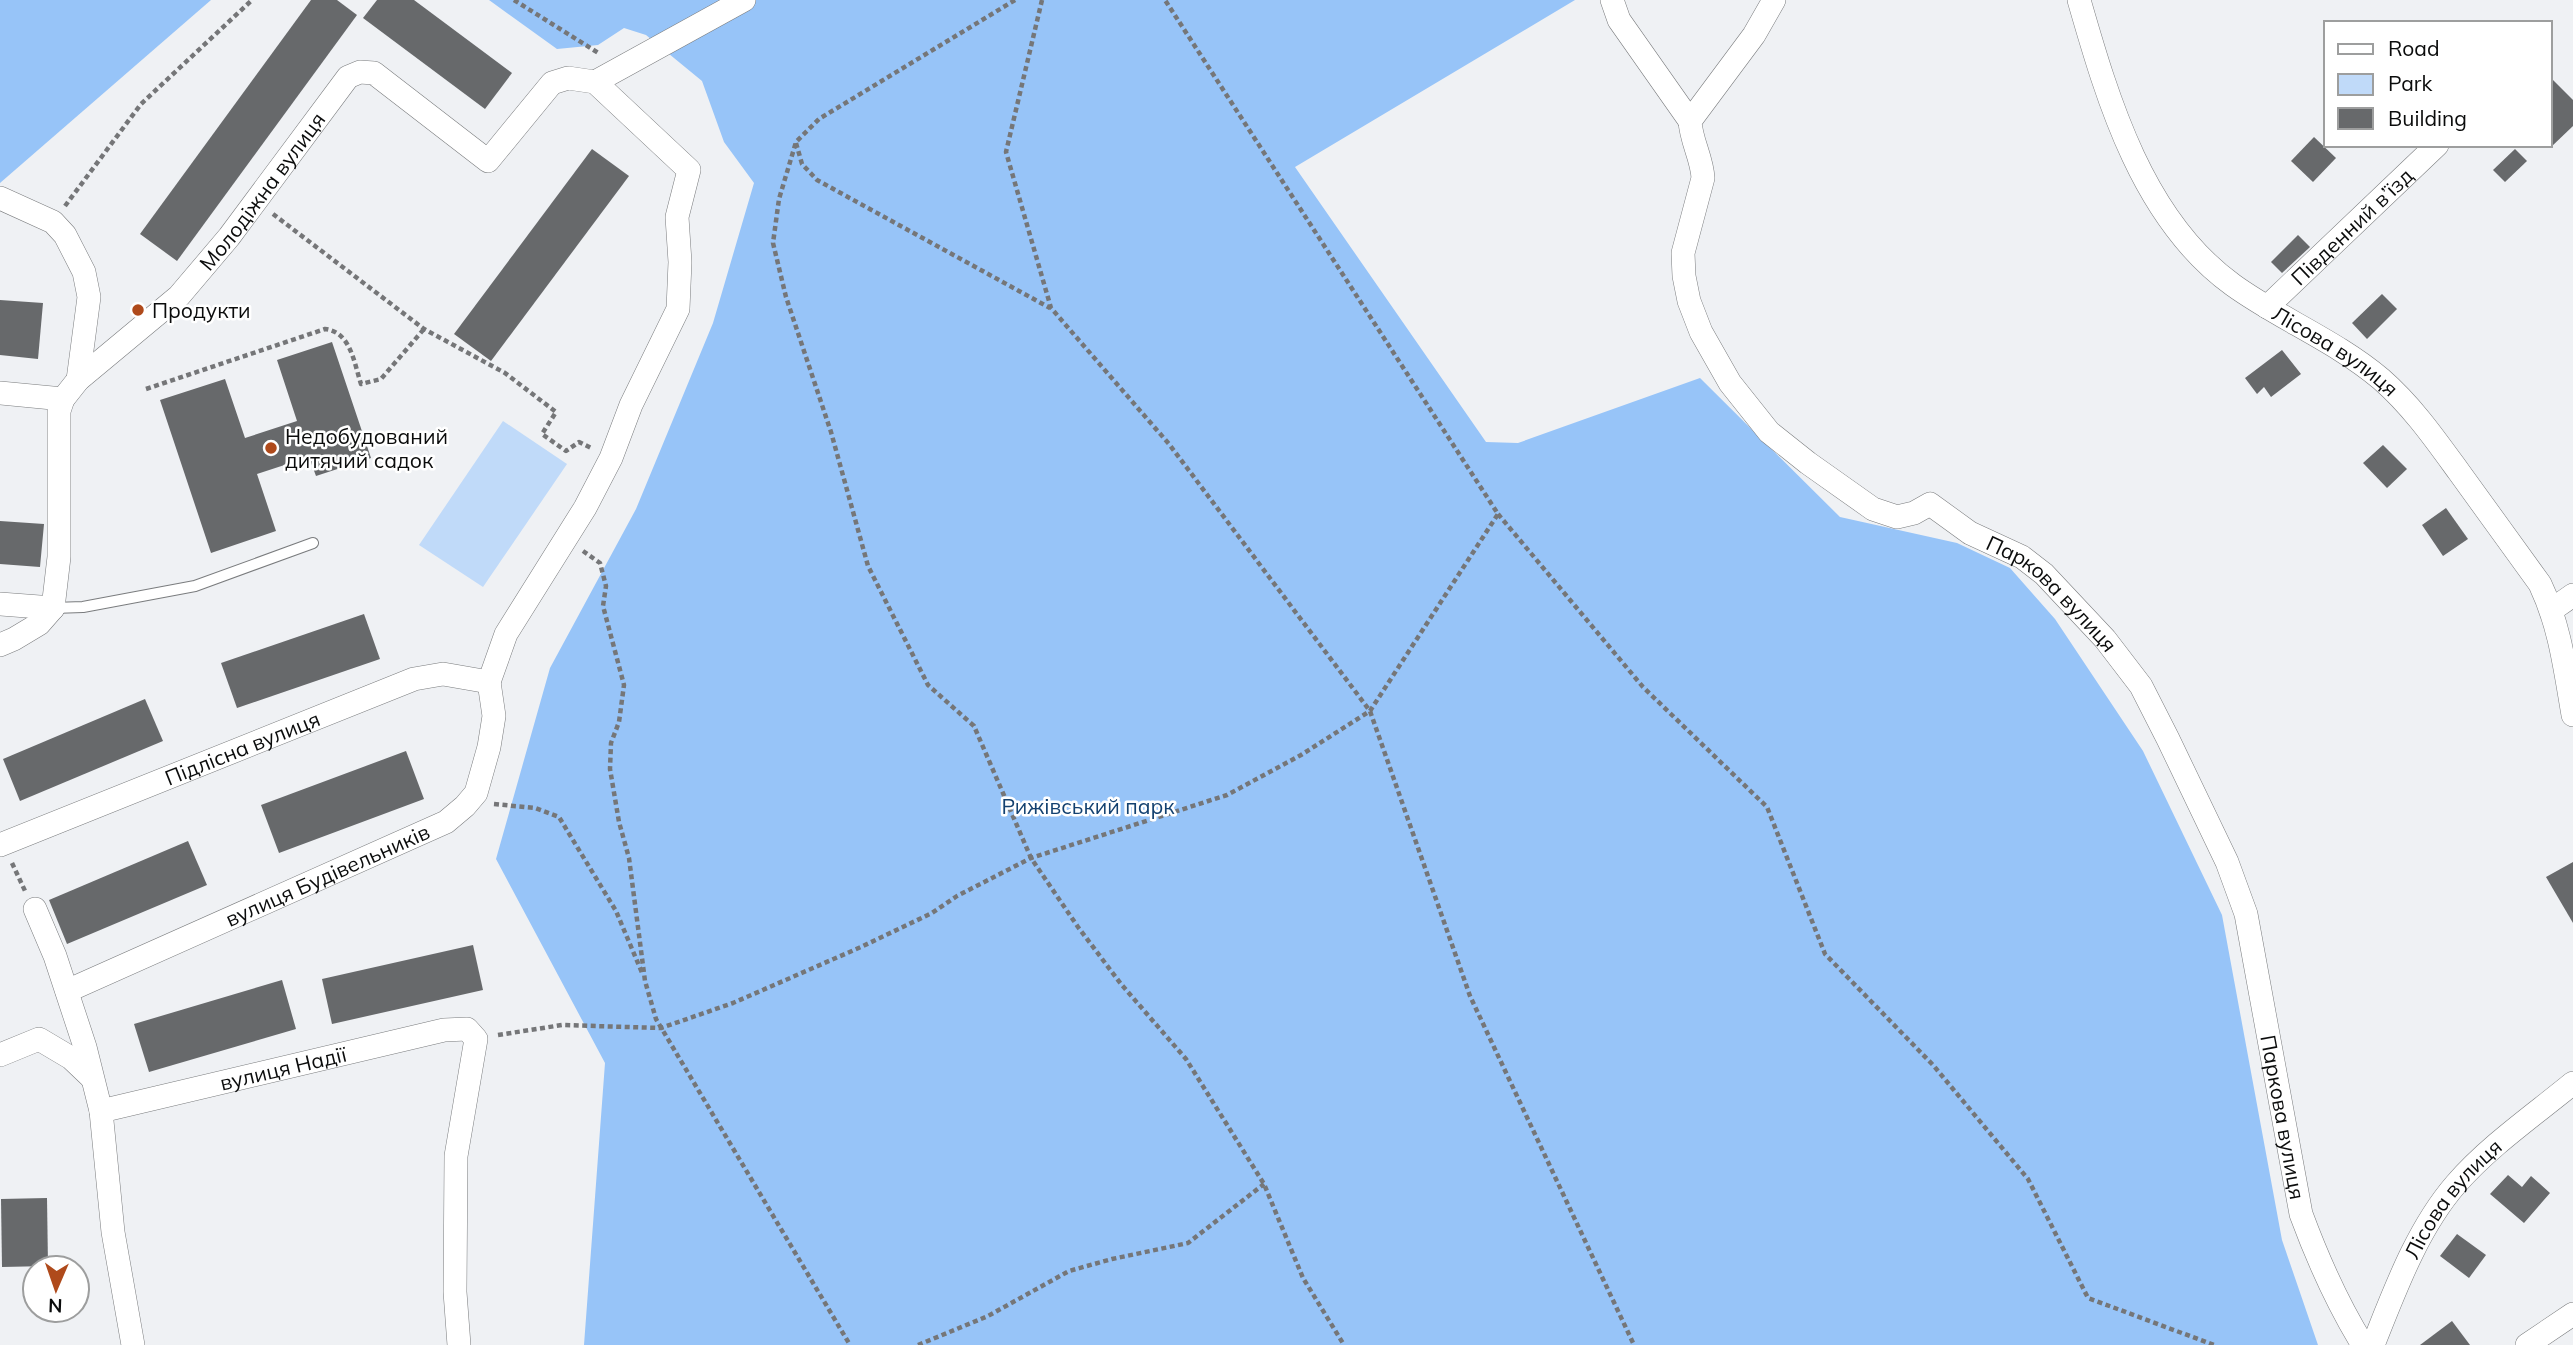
<svg xmlns="http://www.w3.org/2000/svg" width="2573" height="1345" viewBox="0 0 2573 1345" font-family="Mulish,sans-serif">
<style>
.green{fill:#c0daf9}
.forest{fill:#97c4f8}
.building{fill:#67696b}
.lines{fill:none;stroke-linecap:round;stroke-linejoin:round}
.service-casing{stroke:#7a7c7e;stroke-width:12}
.minor-casing{stroke:#7a7c7e;stroke-width:24}
.path{stroke:#757678;stroke-width:4.5;stroke-dasharray:5 3.5;stroke-linecap:butt}
.service{stroke:#fff;stroke-width:10}
.minor{stroke:#fff;stroke-width:23}
.poi-dot{fill:#af4a1b;stroke:#fff;stroke-width:2.5}
.labels{text-anchor:middle;dominant-baseline:central;stroke-width:5;stroke-linejoin:round;paint-order:stroke}
.street-label{font-size:21px;fill:#0b0c0c;stroke:#fff}
.poi-label{font-size:21px;fill:#0b0c0c;stroke:#fff;text-anchor:start}
.park-label{font-size:21px;fill:#134170;stroke:#fff}
</style>
<rect width="100%" height="100%" fill="#eff1f4"/>
<!-- green -->
<polygon class="green" points="503,421 567,464 483,587 419,545"/>
<!-- forest -->
<g class="forest">
<polygon points="0,0 211,0 0,183"/>
<polygon points="489,0 1575,0 1295,167 1486,442 1518,443 1700,378 1840,517 1957,543 2010,568 2055,619 2143,751 2222,915 2282,1240 2318,1345 584,1345 605,1063 496,859 550,668 636,509 713,323 754,183 724,142 702,81 646,35 624,28 598,45 557,49"/>
</g>
<!-- building -->
<g class="building">
<polygon points="311,0 337,0 357,15 177,261 140,234"/>
<polygon points="377,0 414,0 512,73 485,109 363,18"/>
<polygon points="2550,77 2573,100 2573,126 2550,148"/>
<polygon points="2314,137 2336,158 2313,182 2291,161"/>
<polygon points="592,149 629,176 491,361 454,334"/>
<polygon points="2515,149 2527,161 2505,182 2493,170"/>
<polygon points="2298,235 2310,247 2282,273 2271,262"/>
<polygon points="2382,294 2397,309 2367,339 2352,323"/>
<polygon points="0,300 43,303 38,359 0,355"/>
<polygon points="332,342 371,458 316,476 309,457 257,474 276,531 211,553 160,400 225,379 245,438 297,421 277,360"/>
<polygon points="2282,350 2301,374 2271,397 2264,387 2257,394 2245,378"/>
<polygon points="2383,445 2407,469 2387,488 2363,463"/>
<polygon points="2446,508 2468,539 2443,556 2422,525"/>
<polygon points="0,521 44,524 40,567 0,564"/>
<polygon points="364,614 380,659 237,708 221,663"/>
<polygon points="145,699 163,741 20,801 3,759"/>
<polygon points="406,751 424,799 279,853 261,805"/>
<polygon points="188,841 207,885 67,944 49,900"/>
<polygon points="2573,862 2573,923 2546,877"/>
<polygon points="473,945 483,990 332,1024 322,979"/>
<polygon points="282,980 296,1029 149,1072 134,1024"/>
<polygon points="2508,1175 2522,1187 2531,1176 2550,1193 2524,1223 2490,1194"/>
<polygon points="47,1198 48,1266 2,1267 1,1199"/>
<polygon points="2457,1234 2486,1255 2469,1278 2440,1256"/>
<polygon points="2452,1321 2470,1345 2420,1345"/>
</g>
<g class="lines">
<!-- service casing -->
<g class="service-casing">
<polyline id="service" points="53,608 83,607 195,586 313,543"/>
</g>
<!-- minor casing -->
<g class="minor-casing">
<g id="minor">
<polyline points="1612,0 1619,20 1690,121"/>
<path id="s1" d="M1774,0L1754,35L1690,121C1691,141 1702,158 1703,178L1683,253L1684,276L1689,301L1701,332L1730,383L1769,432L1808,463L1873,509L1897,517L1914,513L1930,504L1970,533L2022,557L2044,574L2105,639L2141,686L2168,739L2227,862L2246,914L2301,1214C2318,1260 2337,1303 2363,1345"/>
<path id="s2" d="M2079,0C2108,101 2143,220 2233,285C2280,319 2336,341 2381,379C2412,406 2435,439 2459,472C2486,509 2513,547 2540,584C2560,626 2565,669 2573,715"/>
<polyline points="595,82 744,0"/>
<polyline points="0,198 53,222 65,235 84,272 89,297 78,380"/>
<path id="s3" d="M2267,307L2437,145"/>
<polyline points="0,393 63,399"/>
<polyline points="0,604 53,608"/>
<polyline points="2553,609 2573,595"/>
<path id="s4" d="M0,645L14,639L39,624L53,608L59,557V411L63,399L78,380L179,296L229,237L348,77L360,72L374,73L488,161L552,83L568,78L595,82L689,170L677,217L680,262L678,309L631,405L611,458L585,508L506,634L489,682"/>
<path id="s5" d="M0,845L414,679L443,674L489,682"/>
<polyline points="35,909 55,956 85,1047 101,1111 113,1232 133,1345"/>
<path id="s6" d="M67,991L446,822L465,806L476,793L489,747L494,716L489,682"/>
<polyline points="0,1055 39,1039 71,1058 92,1078"/>
<path id="s7" d="M101,1111L444,1030L467,1029L476,1039L456,1156L455,1292L459,1345"/>
<path id="s8" d="M2373,1345C2395,1290 2417,1229 2456,1184C2489,1146 2534,1115 2573,1083"/>
<polyline points="2527,1345 2573,1314"/>
</g>
</g>
<!-- path -->
<g class="path">
<polyline points="514,0 600,54"/>
<polyline points="1015,0 819,119 796,142 779,199 773,243 786,297 831,432 868,566 928,685 974,726 1031,858 1078,927 1121,984 1186,1059 1264,1184 1303,1278 1344,1345"/>
<polyline points="1042,0 1006,152 1051,308 1169,444 1370,711 1470,996 1634,1345"/>
<polyline points="796,143 802,164 817,180 1050,308"/>
<polyline points="65,206 141,104 252,0"/>
<polyline points="273,214 424,329 505,373 556,412 542,434 566,451 579,442 593,449"/>
<path d="M146,389L325,329C351,332 354,363 361,384L381,379L424,329"/>
<polyline points="1498,514 1643,687 1767,807 1825,954 1933,1065 2028,1179 2088,1298 2214,1345"/>
<polyline points="583,551 600,563 606,586 603,606 624,685 619,722 611,743 610,769 619,822 629,858 645,981 656,1019 850,1345"/>
<polyline points="494,804 535,808 559,817 616,911 643,975"/>
<polyline points="12,863 26,893"/>
<polyline points="498,1035 562,1025 661,1028 733,1003 861,947 932,913 957,896 1031,858 1227,795 1301,755 1370,711 1498,514 1165,0"/>
<polyline points="918,1345 988,1316 1069,1271 1112,1259 1188,1243 1264,1184"/>
</g>
<!-- service -->
<use href="#service" class="service"/>
<!-- minor -->
<use href="#minor" class="minor"/>
</g>
<!-- markers -->
<g class="poi-dot">
<circle cx="138" cy="310" r="7"/>
<circle cx="271" cy="448" r="7"/>
</g>
<g class="labels">
<!-- street labels -->
<g class="street-label">
<text stroke="none"><textPath href="#s4" startOffset="565">Молодіжна вулиця</textPath></text>
<text stroke="none"><textPath href="#s3" startOffset="117">Південний в’їзд</textPath></text>
<text stroke="none"><textPath href="#s2" startOffset="452">Лісова вулиця</textPath></text>
<text stroke="none"><textPath href="#s1" startOffset="830">Паркова вулиця</textPath></text>
<text stroke="none"><textPath href="#s5" startOffset="261">Підлісна вулиця</textPath></text>
<text stroke="none"><textPath href="#s6" startOffset="285">вулиця Будівельників</textPath></text>
<text stroke="none"><textPath href="#s7" startOffset="187">вулиця Надії</textPath></text>
<text stroke="none"><textPath href="#s1" startOffset="1418">Паркова вулиця</textPath></text>
<text stroke="none"><textPath href="#s8" startOffset="168">Лісова вулиця</textPath></text>
</g>
<!-- poi labels -->
<g class="poi-label">
<text x="152" y="310">Продукти</text>
<text x="285" y="436">Недобудований<tspan x="285" dy="24">дитячий садок</tspan></text>
</g>
<!-- park labels -->
<g class="park-label">
<text x="1088" y="806">Рижівський парк</text>
</g>
</g>
<!-- legend -->
<rect x="2324" y="21" width="228" height="126" fill="#ffffff" stroke="#9d9e9e" stroke-width="2"/>
<rect x="2338" y="44" width="35" height="10" fill="#ffffff" stroke="#9d9e9e" stroke-width="2"/>
<text x="2388" y="56" font-size="21" fill="#0b0c0c">Road</text>
<rect x="2338" y="74" width="35" height="21" fill="#c0daf9" stroke="#9d9e9e" stroke-width="2"/>
<text x="2388" y="91" font-size="21" fill="#0b0c0c">Park</text>
<rect x="2338" y="108" width="35" height="21" fill="#67696b" stroke="#9d9e9e" stroke-width="2"/>
<text x="2388" y="126" font-size="21" fill="#0b0c0c">Building</text>
<!-- north arrow -->
<g transform="translate(56 1289) rotate(182)"><circle r="33" fill="#ffffff" stroke="#9d9e9e" stroke-width="2"/>
<path d="M0-5L12 26L0 18L-12 26Z" fill="#af4a1b"/>
<text y="-10" font-size="19" font-weight="bold" text-anchor="middle" fill="#0b0c0c">N</text>
</g>
</svg>
